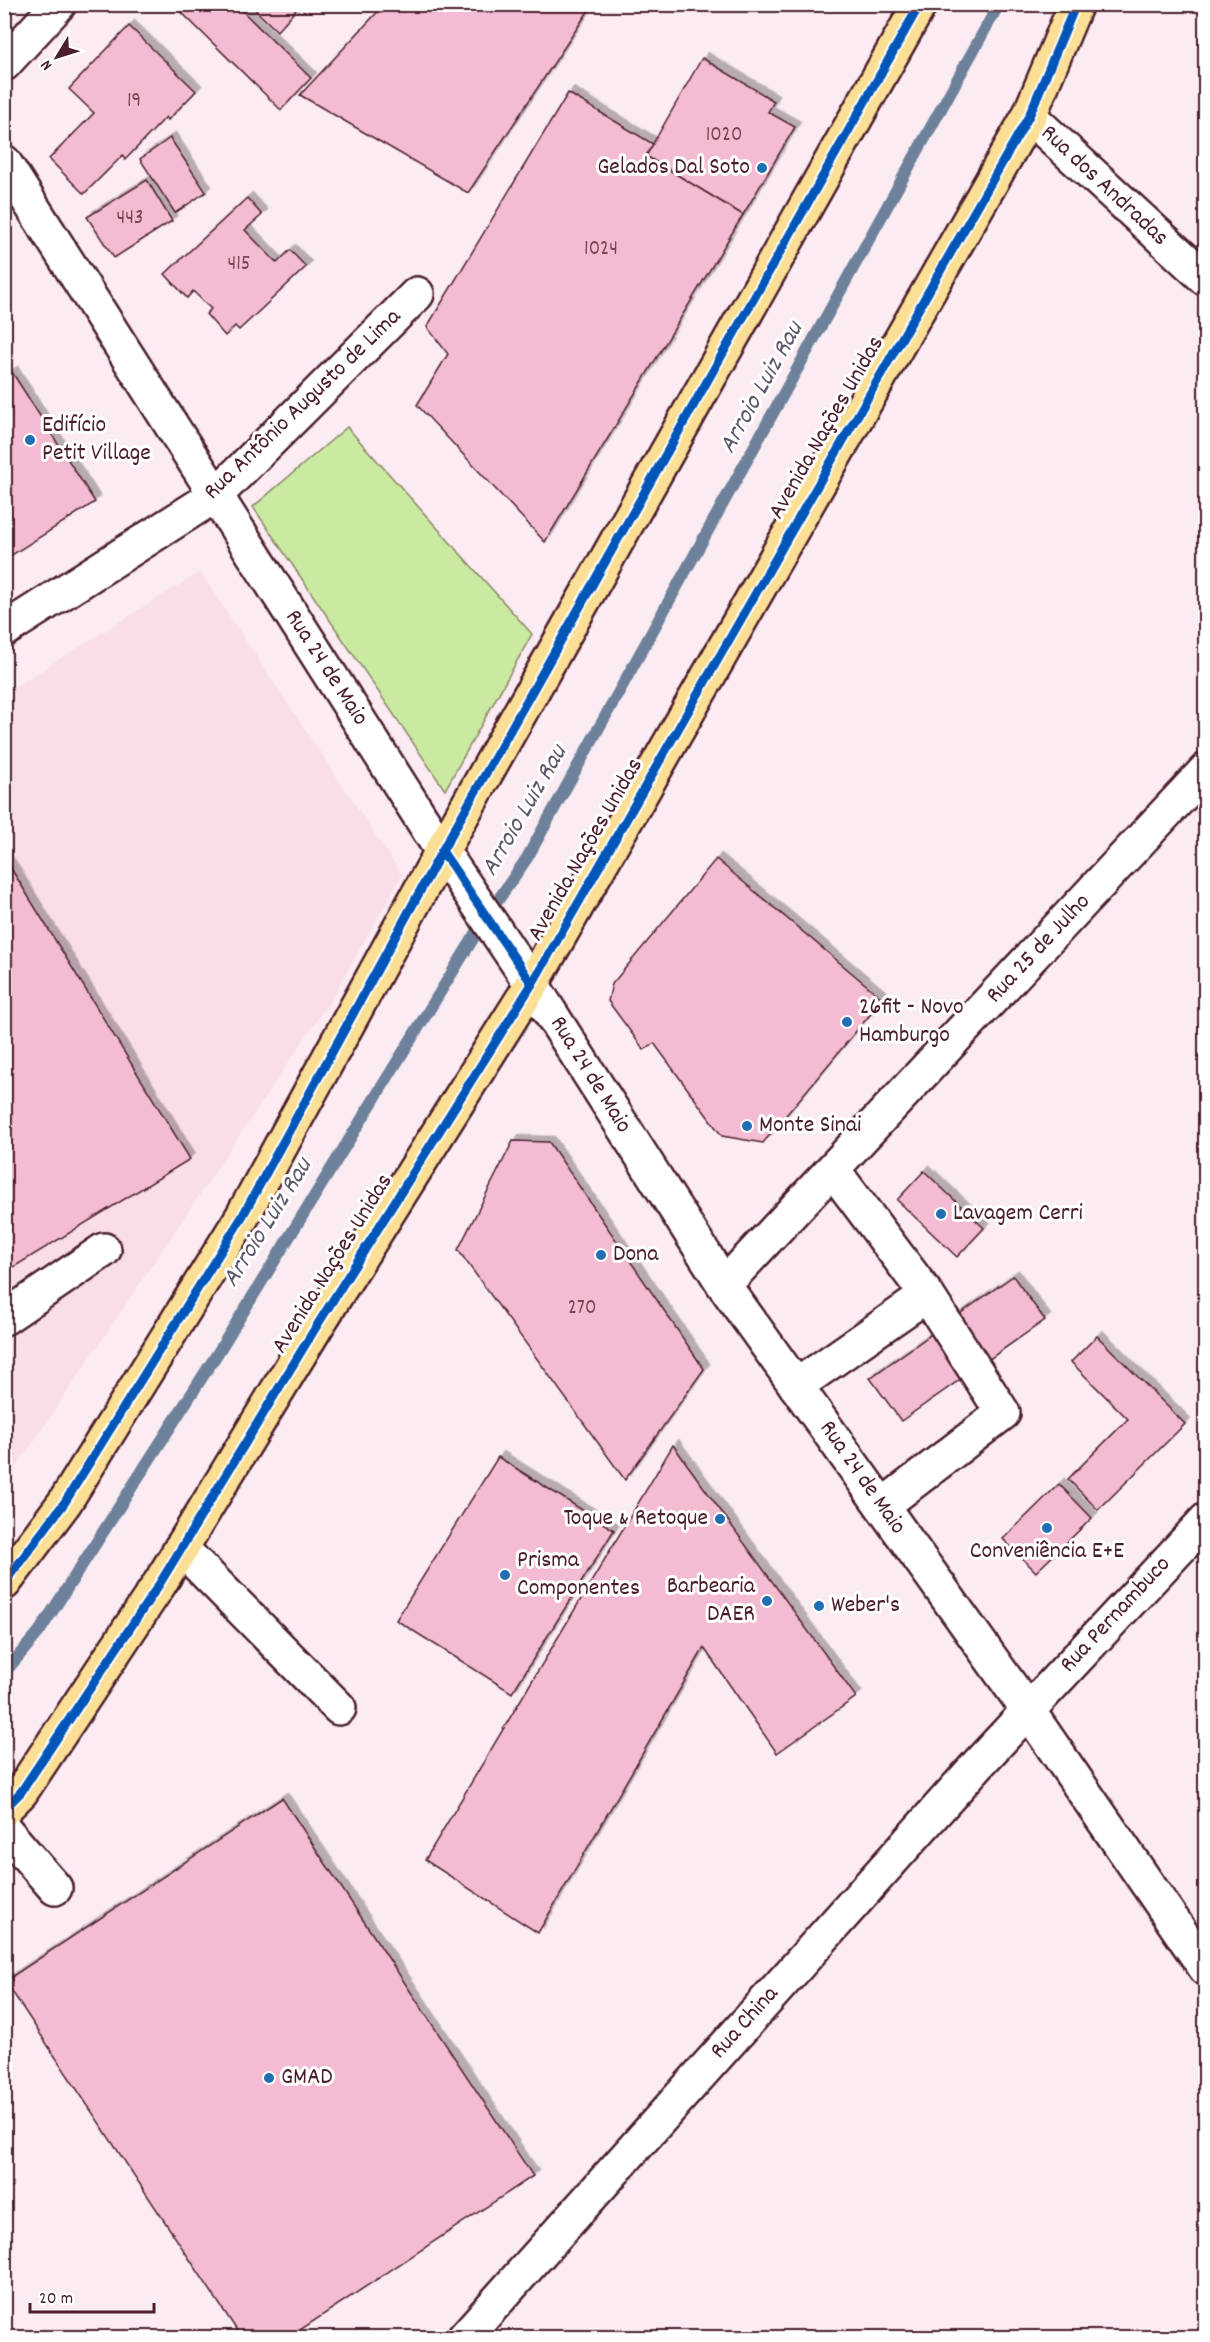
<svg xmlns="http://www.w3.org/2000/svg" width="1210" height="2342" viewBox="0 0 1210 2342" font-family="Dekko,sans-serif">
<style>
.built{fill:#f9dde9}
.green{fill:#cae9a1;stroke:#8a8466;stroke-width:1.5}
.lines{fill:none;stroke-linecap:round;stroke-linejoin:round}
.stream{stroke:#6d819b;stroke-width:12}
.building{fill:#f3bcd3;stroke:#4a1f2b;stroke-width:1.5;filter:url(#shadow)}
.minor-casing{stroke:#4a1f2b;stroke-width:38}
.major-casing{stroke:#4a1f2b;stroke-width:38}
.minor{stroke:#fff;stroke-width:33}
.major{stroke:#fbdf96;stroke-width:33}
.cycleway-casing{stroke:#fff;stroke-width:13}
.cycleway{stroke:#0057b8;stroke-width:9}
.poi-dot{fill:#1f6fb2;stroke:#fff;stroke-width:2}
.labels{text-anchor:middle;dominant-baseline:central;stroke-width:6;stroke-linejoin:round;paint-order:stroke}
.number-label{font-size:21px;fill:#744655}
.poi-label{font-size:24px;fill:#4a1f2b;stroke:#fff;text-anchor:start}
.street-label{font-size:24px;fill:#4a1f2b;stroke:#fff}
.water-label{font-size:26px;font-style:italic;fill:#5f586c;stroke:#fff}
</style>
<defs>
<filter id="shadow"><feDropShadow dx="5.5" dy="-5.5" stdDeviation="0" flood-color="#0004"/></filter>
</defs>
<rect width="100%" height="100%" fill="#fbebf2"/>
<filter id="ink" filterUnits="userSpaceOnUse"><feTurbulence type="fractalNoise" baseFrequency=".0167" numOctaves="2"/><feDisplacementMap in="SourceGraphic" scale="12" xChannelSelector="R" yChannelSelector="G"/><feConvolveMatrix kernelMatrix="1 2 1 2 8 2 1 2 1" color-interpolation-filters="sRGB"/></filter>
<g filter="url(#ink)">
<!-- built -->
<polygon class="built" points="200,572 402,875 331,999 5,1484 5,693"/>
<!-- green -->
<polygon class="green" points="347,427 532,634 445,790 253,507"/>
<g class="lines">
<!-- stream -->
<polyline class="stream" points="4,1673 39,1632 219,1351 487,916 527,858 999,4"/>
</g>
<!-- building -->
<g class="building">
<polygon points="173,4 235,4 311,78 281,110"/>
<polygon points="249,4 301,4 277,31"/>
<polygon points="385,4 593,4 468,193 300,95"/>
<polygon points="129,26 196,91 168,120 166,117 125,160 123,155 84,194 49,159 94,113 69,89"/>
<polygon points="702,58 774,101 768,112 795,127 743,215 646,156"/>
<polygon points="568,93 653,144 646,156 743,215 545,542 417,405 448,354 427,327"/>
<polygon points="170,138 206,192 175,213 140,159"/>
<polygon points="147,180 172,221 114,258 87,217"/>
<polygon points="247,198 262,215 245,230 277,263 290,250 306,267 239,330 235,326 225,336 206,314 211,309 193,291 187,298 165,274"/>
<polygon points="12,372 95,502 4,560 4,377"/>
<polygon points="4,857 190,1159 4,1273"/>
<polygon points="716,859 883,999 763,1143 722,1136 654,1043 644,1050 608,1001 612,984"/>
<polygon points="513,1141 549,1142 704,1369 625,1480 458,1250"/>
<polygon points="924,1171 984,1228 957,1257 897,1200"/>
<polygon points="1013,1276 1045,1320 901,1421 870,1378"/>
<polygon points="1097,1336 1185,1424 1098,1510 1068,1479 1128,1419 1071,1362"/>
<polygon points="673,1445 856,1697 777,1753 704,1648 538,1933 425,1860"/>
<polygon points="498,1457 614,1530 512,1693 396,1620"/>
<polygon points="1059,1484 1092,1518 1036,1572 1003,1539"/>
<polygon points="282,1798 533,2176 288,2338 242,2338 5,1981"/>
</g>
<g class="lines">
<!-- minor casing -->
<g class="minor-casing">
<g id="minor">
<polyline points="4,64 59,4"/>
<polyline points="1029,116 1206,279"/>
<polyline points="4,162 442,851 537,992 724,1285 1027,1709 1206,1969"/>
<polyline points="4,630 216,495 417,294"/>
<polyline points="833,1170 927,1295 1003,1413 882,1506"/>
<polyline points="724,1285 1206,770"/>
<polyline points="4,1318 104,1250"/>
<polyline points="796,1386 927,1295"/>
<polyline points="181,1548 339,1708"/>
<polyline points="4,1829 55,1888"/>
<polyline points="464,2338 980,1762 1206,1520"/>
</g>
</g>
<!-- major casing -->
<g class="major-casing">
<g id="major">
<polyline points="4,1583 65,1502 242,1217 442,851 920,4"/>
<polyline points="4,1809 21,1792 160,1583 316,1327 532,984 1029,116 1076,4"/>
</g>
</g>
<!-- minor -->
<use href="#minor" class="minor"/>
<!-- major -->
<use href="#major" class="major"/>
<!-- cycleway casing -->
<g class="cycleway-casing">
<g id="cycleway">
<polyline points="442,851 532,984"/>
<polyline points="4,1583 65,1502 242,1217 442,851 920,4"/>
<polyline points="4,1809 21,1792 160,1583 316,1327 532,984 1029,116 1076,4"/>
</g>
</g>
<!-- cycleway -->
<use href="#cycleway" class="cycleway"/>
</g>
</g>
<!-- markers -->
<g class="poi-dot">
<circle cx="762" cy="168" r="6"/>
<circle cx="30" cy="440" r="6"/>
<circle cx="847" cy="1022" r="6"/>
<circle cx="747" cy="1126" r="6"/>
<circle cx="941" cy="1214" r="6"/>
<circle cx="601" cy="1255" r="6"/>
<circle cx="720" cy="1519" r="6"/>
<circle cx="1047" cy="1528" r="6"/>
<circle cx="505" cy="1575" r="6"/>
<circle cx="767" cy="1601" r="6"/>
<circle cx="819" cy="1606" r="6"/>
<circle cx="269" cy="2078" r="6"/>
</g>
<g class="labels">
<!-- number labels -->
<g class="number-label">
<text x="134" y="102">19</text>
<text x="724" y="136">1020</text>
<text x="130" y="219">443</text>
<text x="601" y="250">1024</text>
<text x="239" y="265">415</text>
<text x="582" y="1309">270</text>
</g>
<!-- poi labels -->
<g class="poi-label">
<text x="750" y="168" text-anchor="end">Gelados Dal Soto</text>
<text x="42" y="426">Edifício<tspan x="42" dy="28">Petit Village</tspan></text>
<text x="859" y="1008">26fit - Novo<tspan x="859" dy="28">Hamburgo</tspan></text>
<text x="759" y="1126">Monte Sinai</text>
<text x="953" y="1214">Lavagem Cerri</text>
<text x="613" y="1255">Dona</text>
<text x="708" y="1519" text-anchor="end">Toque &amp; Retoque</text>
<text x="1047" y="1552" text-anchor="middle">Conveniência E+E</text>
<text x="517" y="1561">Prisma<tspan x="517" dy="28">Componentes</tspan></text>
<text x="755" y="1587" text-anchor="end">Barbearia<tspan x="755" dy="28">DAER</tspan></text>
<text x="831" y="1606">Weber's</text>
<text x="281" y="2078">GMAD</text>
</g>
<!-- street labels -->
<g class="street-label">
<text transform="translate(1104 186) rotate(43)">Rua dos Andradas</text>
<text transform="translate(303 405) rotate(-44)">Rua Antônio Augusto de Lima</text>
<text transform="translate(827 428) rotate(-60)">Avenida Nações Unidas</text>
<text transform="translate(326 668) rotate(57)">Rua 24 de Maio</text>
<text transform="translate(586 850) rotate(-60)">Avenida Nações Unidas</text>
<text transform="translate(1039 949) rotate(-47)">Rua 25 de Julho</text>
<text transform="translate(590 1075) rotate(58)">Rua 24 de Maio</text>
<text transform="translate(333 1264) rotate(-58)">Avenida Nações Unidas</text>
<text transform="translate(862 1478) rotate(55)">Rua 24 de Maio</text>
<text transform="translate(1116 1615) rotate(-47)">Rua Pernambuco</text>
<text transform="translate(745 2023) rotate(-48)">Rua China</text>
</g>
<!-- water labels -->
<g class="water-label">
<text transform="translate(762 388) rotate(-61)">Arroio Luiz Rau</text>
<text transform="translate(525 811) rotate(-60)">Arroio Luiz Rau</text>
<text transform="translate(268 1223) rotate(-58)">Arroio Luiz Rau</text>
</g>
</g>
<!-- margin -->
<rect width="1210" height="2342" fill="none" stroke="#fff" stroke-width="24"/>
<rect x="12" y="12" width="1186" height="2318" fill="none" stroke="#4a1f2b" stroke-width="2" filter="url(#ink)"/>
<!-- north arrow -->
<g transform="translate(57 57) rotate(232)" stroke="#ffffff" stroke-width="4.5" paint-order="stroke">
<path d="M0-4.5L10 22L0 15L-10 22Z" fill="#4a1f2b"/>
<text y="-9" font-size="16" font-weight="bold" text-anchor="middle" fill="#4a1f2b">N</text>
</g>
<!-- scale -->
<path d="M30 2303v9h124v-9" fill="none" stroke="#4a1f2b" stroke-width="3"/>
<text x="39" y="2303" font-size="18" fill="#4a1f2b" stroke="#ffffff" stroke-width="4.5" paint-order="stroke">20 m</text>
</svg>
